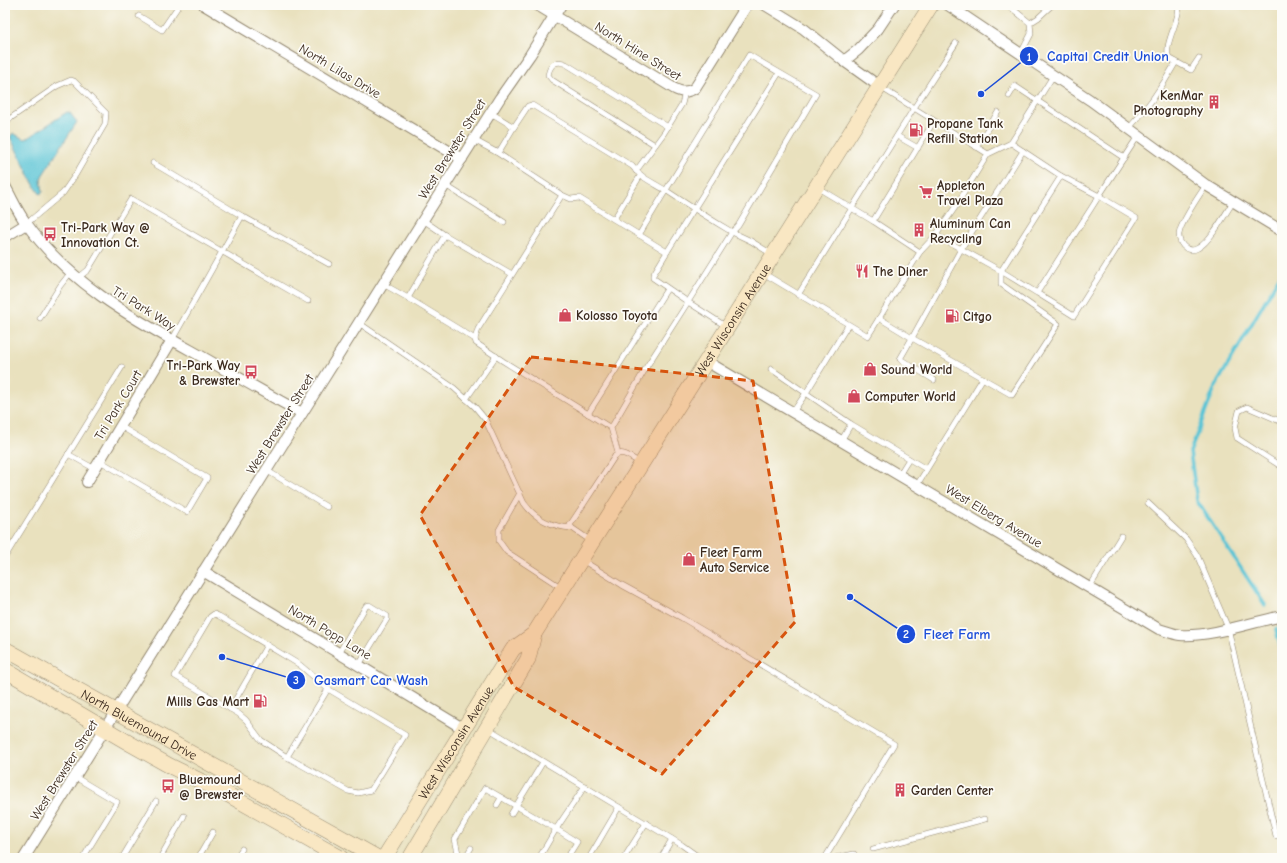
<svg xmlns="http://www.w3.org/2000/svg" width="1287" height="863" viewBox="0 0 1287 863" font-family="'Comic Neue',sans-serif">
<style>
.water{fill:#5ac4d5;stroke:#4a777a}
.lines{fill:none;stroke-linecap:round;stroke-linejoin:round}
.stream{stroke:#5ac4d5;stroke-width:3.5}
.lane-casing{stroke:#92866e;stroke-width:6}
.street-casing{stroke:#92866e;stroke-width:12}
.secondary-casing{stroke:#92866e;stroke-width:16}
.lane{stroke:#fff;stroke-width:5}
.street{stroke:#fff;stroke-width:10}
.secondary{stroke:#f9e7c3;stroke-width:15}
.marked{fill:#d7540e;fill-opacity:0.2;stroke:#d7540e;stroke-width:3;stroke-dasharray:8 5;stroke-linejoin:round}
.labels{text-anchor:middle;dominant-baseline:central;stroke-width:3.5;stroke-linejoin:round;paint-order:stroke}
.street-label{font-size:13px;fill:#3b2a1e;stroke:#fdfcf7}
.poi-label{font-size:13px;font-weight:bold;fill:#3b2a1e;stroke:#fdfcf7;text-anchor:start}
.leader{fill:none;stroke:#1d4ed8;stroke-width:1.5}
.callout-dot{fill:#1d4ed8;stroke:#fdfcf7;stroke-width:1.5}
.mark-label{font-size:12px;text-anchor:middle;font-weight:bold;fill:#fff}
.callout-label{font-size:14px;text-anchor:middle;font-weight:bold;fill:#1d4ed8;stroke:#fdfcf7;stroke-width:3.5;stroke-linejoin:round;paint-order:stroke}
</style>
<rect width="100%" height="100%" fill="#fdfcf7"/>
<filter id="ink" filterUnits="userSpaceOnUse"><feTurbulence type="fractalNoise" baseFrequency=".025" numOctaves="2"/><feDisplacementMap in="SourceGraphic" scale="8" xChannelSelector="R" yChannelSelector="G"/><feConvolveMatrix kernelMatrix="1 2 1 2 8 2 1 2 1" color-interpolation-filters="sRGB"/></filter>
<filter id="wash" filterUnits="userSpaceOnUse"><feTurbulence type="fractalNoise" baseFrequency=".012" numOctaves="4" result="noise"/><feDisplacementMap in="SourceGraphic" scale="16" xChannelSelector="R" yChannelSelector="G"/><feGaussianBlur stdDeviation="0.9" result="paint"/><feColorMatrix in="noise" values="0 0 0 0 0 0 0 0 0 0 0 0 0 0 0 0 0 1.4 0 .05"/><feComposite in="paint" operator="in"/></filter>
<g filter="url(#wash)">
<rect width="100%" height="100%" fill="#e9e1be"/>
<!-- water -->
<polygon class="water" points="67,112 70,113 77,122 42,176 41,180 43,192 40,194 34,185 10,137 13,133 22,138 26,139"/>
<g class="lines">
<!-- stream -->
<g class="stream">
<polyline points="1265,605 1197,501 1190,452 1215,387 1282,272"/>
<polyline points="1276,629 1282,654"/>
</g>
</g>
</g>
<g filter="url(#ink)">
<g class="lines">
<!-- lane casing -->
<g class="lane-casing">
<g id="lane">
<polyline points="1008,5 1030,23 1031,34 1020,55"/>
<path d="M1179,5C1180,21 1163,44 1169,58L1191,70L1199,58"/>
<polyline points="139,16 162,30 179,5"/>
<polyline points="1030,23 1038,18 1052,5"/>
<polyline points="880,87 988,154 962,196"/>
<polyline points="1009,96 1015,86 1124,158"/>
<path d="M491,113L514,127L528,106L532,105L632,166C641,178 654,183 667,191C688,205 710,219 732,232L738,226L816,94L749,55L666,190L639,235"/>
<polyline points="5,122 57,86 71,80 74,81 106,113 105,124 76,174 63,193 26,224"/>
<path d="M1129,128C1148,108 1162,87 1176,62"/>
<polyline points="897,136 918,148"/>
<polyline points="474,140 496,152 500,150 514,127"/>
<polyline points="1011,143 1061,176 1099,196 1138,136"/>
<path d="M655,145L552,80L548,75C550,65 556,59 566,64L668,127"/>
<polyline points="976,147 998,112"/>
<polyline points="1023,151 961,249 912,338 1012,395 1058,324 1001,284 1001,271 1061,176"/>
<polyline points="496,152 562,195"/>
<polyline points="988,154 1011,143 1053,76"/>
<polyline points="153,163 242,216 329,264"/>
<polyline points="636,171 664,133 682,104 685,92"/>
<polyline points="445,185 504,222"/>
<path d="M1206,185C1197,199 1186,214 1180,230C1176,241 1186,255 1198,248C1211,241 1225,214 1233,202"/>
<polyline points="614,219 640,176"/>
<polyline points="873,221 934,121"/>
<polyline points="445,235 512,274"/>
<polyline points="936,235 1001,271 1037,293 1099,196 1136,218 1074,316 1037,293"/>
<polyline points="667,252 779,73"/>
<polyline points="920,252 936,235 956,206"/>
<polyline points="763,273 868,336 920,252 873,221 818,188"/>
<polyline points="78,278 88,270 131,199 308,301"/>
<polyline points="383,284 408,298 445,235 423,220"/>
<polyline points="798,295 914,108 956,43"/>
<polyline points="408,298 475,339"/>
<polyline points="40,318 60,286 71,272"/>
<polyline points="879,318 912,338 900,359 934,380"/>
<path d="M359,323L454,388L475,407L485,419L524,503C535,519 553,527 572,528"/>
<polyline points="727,327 688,302 732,232 751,241 773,255"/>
<polyline points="172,340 242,216"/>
<polyline points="771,369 851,424 841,441"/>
<polyline points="466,399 496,356"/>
<polyline points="793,412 806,393 848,325"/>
<polyline points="588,414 667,289"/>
<polyline points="1282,422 1247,407 1239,411 1235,428 1237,438 1282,467"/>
<polyline points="851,424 926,469"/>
<polyline points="611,428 647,366 688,302 653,278 653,275 667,252 579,198 571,199 562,195 478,329 475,339 476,343 503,361 611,428 618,453"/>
<polyline points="68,454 95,469"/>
<polyline points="100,461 187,512 207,478 120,426"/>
<polyline points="266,470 327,507"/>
<polyline points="899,475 909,459"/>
<polyline points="917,485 983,378"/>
<polyline points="520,493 499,530 499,541 507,552 562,588"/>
<polyline points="1148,503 1186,539 1197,555 1228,628 1276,836"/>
<path d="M591,541L572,528L570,525L572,522L615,456C623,449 633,459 640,463"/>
<polyline points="5,557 122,367"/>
<polyline points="582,560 622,585 682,618 894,744 825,858"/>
<polyline points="1089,588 1121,536"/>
<polyline points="339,653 366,606 369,605 387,616 387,619 359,665"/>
<polygon points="328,689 405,735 371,790 358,793 348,791 287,757"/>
<polyline points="230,709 267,645"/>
<polyline points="489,729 682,845 700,858"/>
<polyline points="287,757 261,740 246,720 239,714 175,676 210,617 214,614 219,616 300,665 328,689"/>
<polyline points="75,777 117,802 83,858"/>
<polyline points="497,805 501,798"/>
<polyline points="511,814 543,762"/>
<polyline points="873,849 985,819"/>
<polyline points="122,858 156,801"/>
<polyline points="160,858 184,816"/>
<polyline points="198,858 213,832"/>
<polyline points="236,858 242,849"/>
<polyline points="459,858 455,839 485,788 556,829 585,786"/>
<polyline points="465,858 471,848"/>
<polyline points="484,858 485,857"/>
<polyline points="539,858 556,829 577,842 567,858"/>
<polyline points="589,858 619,807"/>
<polyline points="624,858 646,823"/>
<polyline points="661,858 672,839"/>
<polyline points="835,858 854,854"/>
</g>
</g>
<!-- street casing -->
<g class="street-casing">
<g id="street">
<polyline points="204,5 462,159"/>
<path d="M537,5L670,86C679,92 685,94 695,88L747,5"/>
<polyline points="765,5 804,29 844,61 879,86"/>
<polyline points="948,5 1090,100 1206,185 1282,231"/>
<polyline points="844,61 858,50 878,29 894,5"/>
<path d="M5,186C12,198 17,211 26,223C67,281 130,317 192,351C229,372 265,393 302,413"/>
<polyline points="5,237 26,224"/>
<path d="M706,361L1159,629C1166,631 1173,634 1180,635C1210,637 1253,622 1282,616"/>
<polyline points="87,482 172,340"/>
<polyline points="203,571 464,729"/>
<polyline points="24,858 423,220 500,98 530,55 561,5"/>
</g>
</g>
<!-- secondary casing -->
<g class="secondary-casing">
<g id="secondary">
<path id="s1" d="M5,649L378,858"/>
<polyline points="5,670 129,743 170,766 227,794 341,858"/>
<path id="s2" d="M384,858L513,649L534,634"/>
<path id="s3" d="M410,858L528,659L534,634L931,5"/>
</g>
</g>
<!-- lane -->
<use href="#lane" class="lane"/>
<!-- street -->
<use href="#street" class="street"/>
<!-- secondary -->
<use href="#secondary" class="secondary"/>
</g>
</g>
<!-- marked area -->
<path class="marked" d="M531,357L753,381L795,622L662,774L514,687L420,515Z"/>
<!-- icons -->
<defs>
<g id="building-bare" transform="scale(1.08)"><path d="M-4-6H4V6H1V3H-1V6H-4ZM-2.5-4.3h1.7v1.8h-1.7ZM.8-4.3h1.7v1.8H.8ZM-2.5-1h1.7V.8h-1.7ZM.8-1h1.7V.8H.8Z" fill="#d1495b" stroke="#fdfcf7" stroke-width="2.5" paint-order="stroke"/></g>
<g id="fuel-bare" transform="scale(1.08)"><path d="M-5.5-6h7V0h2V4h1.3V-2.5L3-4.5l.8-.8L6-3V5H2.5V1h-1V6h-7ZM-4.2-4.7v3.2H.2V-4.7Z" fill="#d1495b" stroke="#fdfcf7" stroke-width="2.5" paint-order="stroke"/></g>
<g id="supermarket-bare" transform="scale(1.08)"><path d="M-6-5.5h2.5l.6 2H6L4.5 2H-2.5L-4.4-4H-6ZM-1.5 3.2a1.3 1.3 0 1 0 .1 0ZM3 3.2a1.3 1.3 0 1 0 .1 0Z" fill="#d1495b" stroke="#fdfcf7" stroke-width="2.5" paint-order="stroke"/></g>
<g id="bus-bare" transform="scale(1.08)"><path d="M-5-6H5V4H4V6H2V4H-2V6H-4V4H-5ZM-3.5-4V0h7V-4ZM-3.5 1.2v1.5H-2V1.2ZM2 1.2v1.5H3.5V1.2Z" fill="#d1495b" stroke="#fdfcf7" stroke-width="2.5" paint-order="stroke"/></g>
<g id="restaurant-bare" transform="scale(1.08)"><path d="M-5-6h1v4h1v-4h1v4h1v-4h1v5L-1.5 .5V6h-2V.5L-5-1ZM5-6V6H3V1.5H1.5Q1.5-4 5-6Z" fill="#d1495b" stroke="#fdfcf7" stroke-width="2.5" paint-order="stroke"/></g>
<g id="shop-bare" transform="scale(1.08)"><path d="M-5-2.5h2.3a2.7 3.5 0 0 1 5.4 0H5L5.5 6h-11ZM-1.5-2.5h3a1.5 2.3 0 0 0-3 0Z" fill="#d1495b" stroke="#fdfcf7" stroke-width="2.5" paint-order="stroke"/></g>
</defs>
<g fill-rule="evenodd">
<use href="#building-bare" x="1214" y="102"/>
<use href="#fuel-bare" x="916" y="130"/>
<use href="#supermarket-bare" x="926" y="192"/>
<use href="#building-bare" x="919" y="230"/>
<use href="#bus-bare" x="50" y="234"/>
<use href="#restaurant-bare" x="862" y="271"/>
<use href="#shop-bare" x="565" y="315"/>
<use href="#fuel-bare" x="952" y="316"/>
<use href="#shop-bare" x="870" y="369"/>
<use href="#bus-bare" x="251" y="372"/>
<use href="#shop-bare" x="854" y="396"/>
<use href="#shop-bare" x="689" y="559"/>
<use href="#fuel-bare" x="260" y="701"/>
<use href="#bus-bare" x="168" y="786"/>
<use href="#building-bare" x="900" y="790"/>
</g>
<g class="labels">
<!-- street labels -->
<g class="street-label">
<text transform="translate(638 51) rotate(32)">North Hine Street</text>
<text transform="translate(340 71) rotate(31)">North Lilas Drive</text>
<text transform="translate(452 149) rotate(-58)">West Brewster Street</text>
<text transform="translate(144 308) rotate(32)">Tri Park Way</text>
<text stroke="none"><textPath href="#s3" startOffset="629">West Wisconsin Avenue</textPath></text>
<text transform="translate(118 405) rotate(-59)">Tri Park Court</text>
<text transform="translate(280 424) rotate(-58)">West Brewster Street</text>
<text transform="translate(994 516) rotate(31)">West Elberg Avenue</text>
<text transform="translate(330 632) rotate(31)">North Popp Lane</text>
<text stroke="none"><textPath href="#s1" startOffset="154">North Bluemound Drive</textPath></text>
<text stroke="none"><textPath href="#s2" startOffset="136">West Wisconsin Avenue</textPath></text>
<text transform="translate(64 770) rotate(-58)">West Brewster Street</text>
</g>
<!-- poi labels -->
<g class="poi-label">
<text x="1203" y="95" text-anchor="end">KenMar<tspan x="1203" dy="15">Photography</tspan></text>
<text x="927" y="123">Propane Tank<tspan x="927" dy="15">Refill Station</tspan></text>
<text x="937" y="185">Appleton<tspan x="937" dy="15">Travel Plaza</tspan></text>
<text x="930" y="223">Aluminum Can<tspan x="930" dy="15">Recycling</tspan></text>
<text x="61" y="227">Tri-Park Way @<tspan x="61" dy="15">Innovation Ct.</tspan></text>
<text x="873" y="271">The Diner</text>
<text x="576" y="315">Kolosso Toyota</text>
<text x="963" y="316">Citgo</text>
<text x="240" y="365" text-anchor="end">Tri-Park Way<tspan x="240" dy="15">&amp; Brewster</tspan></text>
<text x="881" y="369">Sound World</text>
<text x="865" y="396">Computer World</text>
<text x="700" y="552">Fleet Farm<tspan x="700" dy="15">Auto Service</tspan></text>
<text x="249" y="701" text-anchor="end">Mills Gas Mart</text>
<text x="179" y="779">Bluemound<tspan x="179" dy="15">@ Brewster</tspan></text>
<text x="911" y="790">Garden Center</text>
</g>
</g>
<!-- callouts -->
<path class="leader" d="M981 94L1029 56M850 597L906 634M222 657L296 680"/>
<g class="callout-dot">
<circle cx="981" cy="94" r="4"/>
<circle cx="850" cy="597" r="4"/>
<circle cx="222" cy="657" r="4"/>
<circle cx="1029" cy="56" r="10"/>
<circle cx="906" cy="634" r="10"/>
<circle cx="296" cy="680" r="10"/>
</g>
<g class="mark-label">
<text x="1029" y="61">1</text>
<text x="906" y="638">2</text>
<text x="296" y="684">3</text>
</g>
<g class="callout-label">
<text x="1108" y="61">Capital Credit Union</text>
<text x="957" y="639">Fleet Farm</text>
<text x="371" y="685">Gasmart Car Wash</text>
</g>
<!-- margin -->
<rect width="1287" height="863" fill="none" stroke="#fdfcf7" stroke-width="20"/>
</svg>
